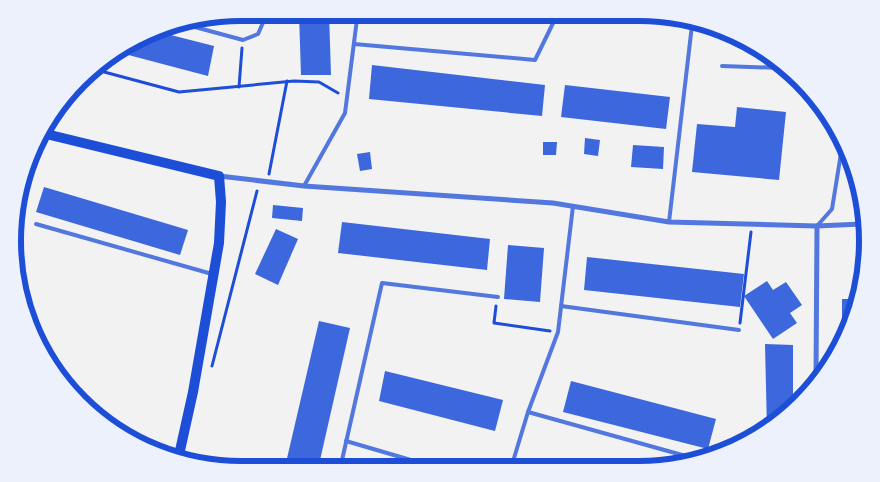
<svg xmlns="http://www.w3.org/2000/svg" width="880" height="482" viewBox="0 0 880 482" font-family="'IBM Plex Serif',serif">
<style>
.building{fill:#3d67dc}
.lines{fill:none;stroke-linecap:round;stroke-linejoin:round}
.path{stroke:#1d4ed8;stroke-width:3}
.service{stroke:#5277de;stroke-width:4}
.minor{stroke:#5277de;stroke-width:5}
.secondary{stroke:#1d4ed8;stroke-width:10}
.rim{fill:none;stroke:#1d4ed8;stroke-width:6}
</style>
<rect width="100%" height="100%" fill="#f2f2f2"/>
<!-- building -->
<g class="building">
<polygon points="299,13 329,13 331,75 301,75"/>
<polygon points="640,13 654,13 668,17 668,24 633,23"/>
<polygon points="155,31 214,46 208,76 117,52"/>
<polygon points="372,65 545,85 542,116 369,99"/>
<polygon points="565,85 670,97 666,129 561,117"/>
<polygon points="737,107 786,112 779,180 692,172 697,124 735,127"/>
<polygon points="585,138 600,140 598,156 584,154"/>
<polygon points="543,142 557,142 556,155 543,155"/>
<polygon points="633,145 664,147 663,169 631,167"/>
<polygon points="370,152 372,169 360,171 357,154"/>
<polygon points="44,187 188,230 180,255 36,212"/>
<polygon points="273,205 303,208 302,221 272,218"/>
<polygon points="342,222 490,239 487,270 338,253"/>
<polygon points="276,229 298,239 278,285 255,274"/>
<polygon points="508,245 544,248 540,302 504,299"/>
<polygon points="587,257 744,274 740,307 584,290"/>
<polygon points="767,281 773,290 786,282 802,305 790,313 797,323 773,339 744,296"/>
<polygon points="842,299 856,299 842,340"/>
<polygon points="319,321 350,328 318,469 296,469 285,467"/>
<polygon points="765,344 793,345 793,402 767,430"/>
<polygon points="385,371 503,400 495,431 379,401"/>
<polygon points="571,381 716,419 708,449 563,412"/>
</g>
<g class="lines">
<!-- path -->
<g class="path">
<polyline points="93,69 179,92 294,81 319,82 338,93"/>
<polyline points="239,87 242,48"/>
<polyline points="269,174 287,81"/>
<polyline points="496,306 494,323 550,331"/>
<polyline points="740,323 751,232"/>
<polyline points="212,366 257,191"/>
</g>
<!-- service -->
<g class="service">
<polyline points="180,23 243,40 258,34 265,18 257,13"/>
<polyline points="354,44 535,60 558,13"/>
<polyline points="722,66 782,68"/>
<polyline points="304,186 345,113 357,19 355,13"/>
<polyline points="669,222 692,25"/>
<polyline points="36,224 212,274"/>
<polyline points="817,226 832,209 842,147"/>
<polyline points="561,306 739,330"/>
<polyline points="528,412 693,458"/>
<polyline points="346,441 438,468"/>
<polyline points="511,468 528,412 558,332 573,206"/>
<polyline points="340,469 382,283 498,297"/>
</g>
<!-- minor -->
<g class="minor">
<polyline points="219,176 304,186 553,203 669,222 817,226 862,224"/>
<polyline points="816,377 817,226"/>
</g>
<!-- secondary -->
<polyline class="secondary" points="42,133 219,176 221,202 219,243 193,392 179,455"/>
</g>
<!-- crop -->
<path d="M0 0H880V482H0ZM241 21H639A220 220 0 0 1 859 241V241A220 220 0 0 1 639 461H241A220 220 0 0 1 21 241V241A220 220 0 0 1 241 21Z" fill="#edf1fc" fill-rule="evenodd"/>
<path class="rim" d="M241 21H639A220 220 0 0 1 859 241V241A220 220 0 0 1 639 461H241A220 220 0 0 1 21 241V241A220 220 0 0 1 241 21Z"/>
</svg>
